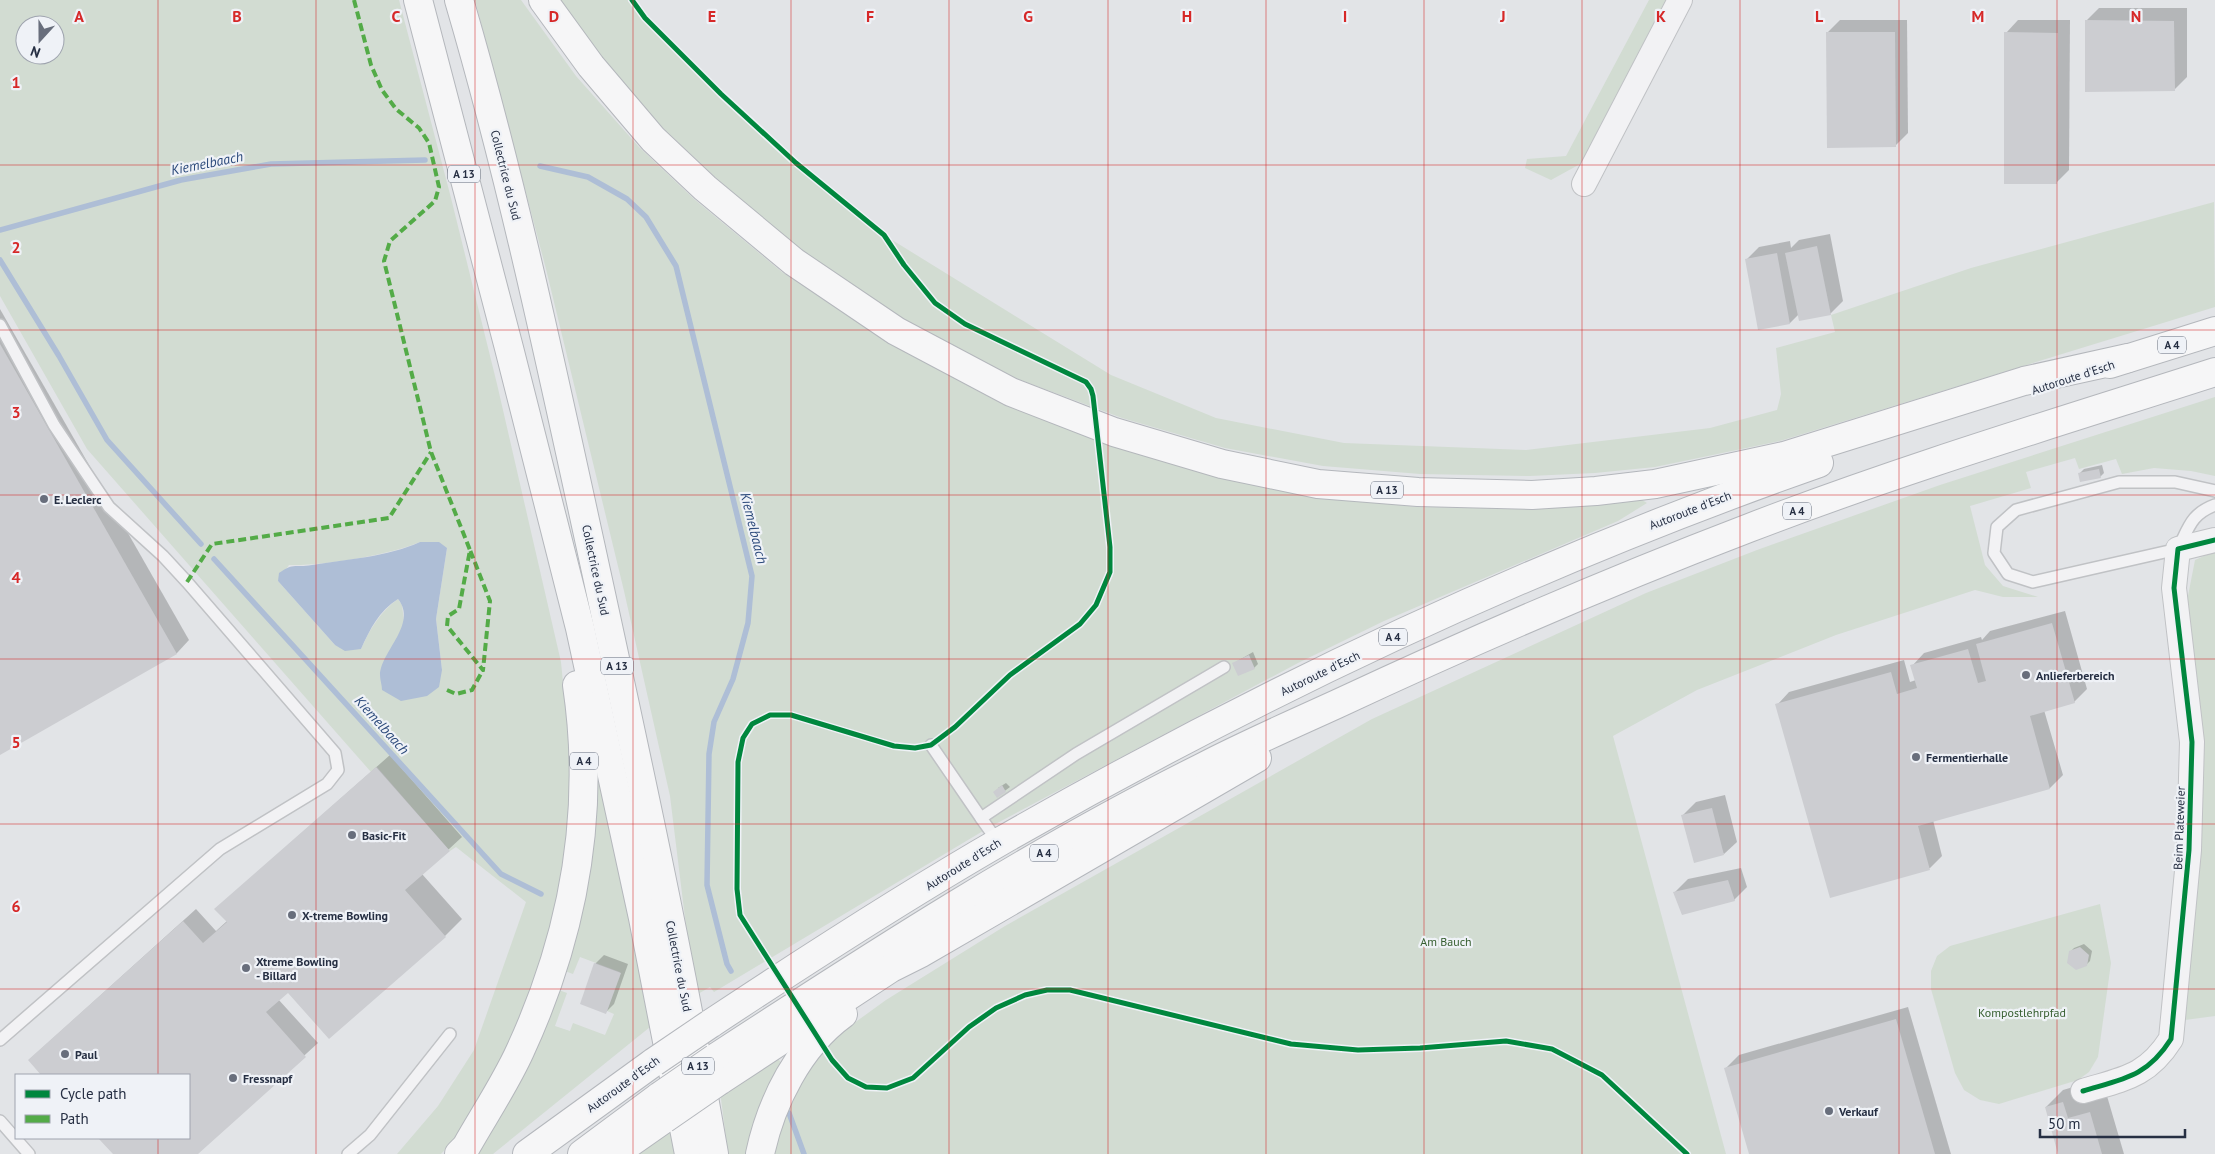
<svg xmlns="http://www.w3.org/2000/svg" width="2215" height="1154" viewBox="0 0 2215 1154" font-family="'PT Sans',sans-serif">
<style>
.green{fill:#d2dcd2;fill-rule:evenodd}
.water{fill:#aebed6}
.shadow{fill:#0003}
.lines{fill:none;stroke-linecap:round;stroke-linejoin:round}
.stream{stroke:#aebed6;stroke-width:5.5}
.building{fill:#cccdd1}
.service-casing{stroke:#c0c2c5;stroke-width:14}
.minor-casing{stroke:#c0c2c5;stroke-width:26}
.motorway-casing{stroke:#b4b7bc;stroke-width:30}
.service{stroke:#f2f2f4;stroke-width:11}
.minor{stroke:#f2f2f4;stroke-width:24}
.motorway{stroke:#f6f6f7;stroke-width:28}
.motorway-bridge-casing{stroke:#b4b7bc;stroke-width:30;stroke-linecap:butt}
.motorway-bridge{stroke:#f6f6f7;stroke-width:28}
.quiet{stroke:#53ab47;stroke-width:4;stroke-dasharray:8 4;stroke-linecap:butt}
.cycleway-casing{stroke:#eff2f7;stroke-width:8}
.cycleway{stroke:#00873e;stroke-width:5}
.grid{fill:none;stroke:#d62828;stroke-width:1;stroke-opacity:0.55}
.poi-dot{fill:#686e7c;stroke:#eff2f7;stroke-width:2}
.labels{text-anchor:middle;dominant-baseline:central;stroke-width:4.5;stroke-linejoin:round;paint-order:stroke}
.shield{fill:#eff2f7;stroke:#626a79;stroke-width:1}
.shield-label{font-size:11px;font-weight:bold;fill:#262f43}
.street-label{font-size:12px;fill:#262f43;stroke:#eff2f7}
.poi-label{font-size:12px;font-weight:bold;fill:#262f43;stroke:#eff2f7;text-anchor:start}
.park-label{font-size:12px;fill:#386032;stroke:#eff2f7}
.water-label{font-size:14px;font-style:italic;fill:#2c4a7b;stroke:#eff2f7}
.grid-label{font-size:16px;text-anchor:middle;font-weight:bold;fill:#d62828;stroke:#eff2f7;stroke-width:4.5;stroke-linejoin:round;paint-order:stroke}
</style>
<rect width="100%" height="100%" fill="#e2e4e7"/>
<!-- green -->
<g class="green">
<path d="M0,0H399L451,198L497,384L561,662L571,765L566,856L554,925L531,994L508,1049L455,1139L441,1154H397L438,1106L474,1050L526,902L456,847L450,851L377,767L371,772L87,449L0,296ZM25,25H55V55H25ZM420,542L447,548L436,619L442,670L404,621L402,605L398,599C380,612 370,629 361,649L335,645L278,581L289,565C323,566 390,555 420,542Z"/>
<polygon points="475,0 521,0 576,76 639,147 694,199 782,272 885,341 1004,405 1107,444 1220,478 1314,495 1417,507 1531,508 1642,500 1647,503 1618,521 1384,621 1298,663 988,828 714,992 710,987 698,994 686,926 670,796 624,591 546,269"/>
<polygon points="558,0 632,0 646,18 721,94 796,163 884,235 1111,375 1216,418 1344,443 1526,450 1710,428 1777,410 1781,394 1776,348 1835,332 1831,315 1971,268 2214,202 2215,307 1780,441 1655,467 1595,473 1530,476 1420,474 1323,466 1225,448 1122,418 1018,379 903,322 802,251 716,178 662,127 600,58"/>
<polygon points="1649,0 1667,0 1582,163 1551,180 1525,168 1527,159 1566,156"/>
<polygon points="2215,397 2215,476 2191,471 2154,468 2122,474 2116,459 2079,469 2075,458 2026,472 2031,488 1970,506 1985,565 2003,586 2038,597 2003,597 1975,590 1836,635 1697,690 1613,736 1726,1154 772,1154 792,1097 809,1068 839,1034 886,1000 1005,926 1372,719 1646,593 1757,550 1940,485"/>
<polygon points="2215,551 2215,1016 2185,1020 2195,900 2186,606 2195,560"/>
<polygon points="599,759 655,1023 493,1154 471,1154 556,989 567,993 555,1026 570,1031 573,1023 605,1035 614,1014 607,1011 620,972 580,957 573,974 562,970"/>
<polygon points="2100,904 2111,963 2098,1057 2089,1072 2078,1080 1999,1104 1980,1100 1964,1090 1955,1073 1931,989 1931,971 1937,956 1950,946"/>
<polygon points="776,1055 784,1068 752,1154 728,1154 720,1091"/>
<polygon points="670,1124 675,1154 629,1154"/>
</g>
<!-- water -->
<path class="water" d="M420,542H439L447,548L436,619L442,670L439,687L427,696L401,701L382,690C382,685 380,680 380,675C381,651 418,624 398,599C379,611 370,629 361,649L345,651L335,645L278,581L279,573C294,562 296,568 312,565C348,559 387,557 420,542Z"/>
<!-- shadow -->
<g class="shadow">
<polygon points="2099,8 2187,8 2187,77 2174,90 2086,21"/>
<polygon points="1840,20 1907,20 1908,133 1895,146 1827,33"/>
<polygon points="2018,20 2070,20 2069,170 2056,183 2006,33"/>
<polygon points="1830,234 1843,301 1830,314 1799,314 1790,323 1759,328 1746,260 1759,247 1790,241 1791,248 1799,240"/>
<polygon points="0,309 189,640 177,653 0,753"/>
<polygon points="2102,465 2104,473 2100,477 2080,473 2084,469"/>
<polygon points="2065,611 2087,689 2074,702 2044,710 2063,775 2050,788 1933,820 1942,856 1930,868 1831,896 1777,705 1789,692 1904,660 1910,682 1916,680 1912,666 1924,653 1981,637 1982,640 1990,631"/>
<polygon points="1253,652 1258,664 1254,668 1234,663"/>
<polygon points="390,755 462,837 422,874 462,919 445,936 288,991 278,999 318,1043 196,1154 114,1154 99,1138 189,1138 189,1075 119,1075 199,1004 197,1002 115,1075 43,1075 29,1060 196,909 216,931 227,921 216,909"/>
<polygon points="1006,783 1010,787 998,796 998,788"/>
<polygon points="1725,795 1737,842 1724,854 1683,815 1696,802"/>
<polygon points="1741,868 1747,887 1734,900 1675,892 1688,879"/>
<polygon points="2084,944 2092,951 2090,961 2086,965 2070,952 2074,948"/>
<polygon points="604,955 628,964 614,1004 606,1012 595,964"/>
<polygon points="1908,1007 1951,1154 1751,1154 1726,1068 1739,1055"/>
<polygon points="2080,1085 2107,1096 2124,1154 2059,1154 2046,1107 2063,1090"/>
</g>
<g class="lines">
<!-- stream -->
<g class="stream">
<polyline points="540,166 588,177 627,199 646,217 676,266 752,576 748,623 733,679 714,722 709,754 707,885 727,964 731,971"/>
<polyline points="0,230 181,180 271,164 425,160"/>
<polyline points="0,260 59,356 107,440 201,544"/>
<polyline points="214,559 501,874 541,894"/>
<polyline points="789,1113 804,1154"/>
</g>
</g>
<!-- building -->
<g class="building">
<polygon points="2085,20 2174,21 2175,91 2085,92"/>
<polygon points="1826,32 1895,32 1896,147 1827,148"/>
<polygon points="2004,32 2058,33 2057,184 2004,184"/>
<polygon points="1817,246 1831,315 1799,321 1785,253"/>
<polygon points="1777,253 1790,324 1758,330 1745,259"/>
<polygon points="0,344 177,654 0,755"/>
<polygon points="2099,469 2101,478 2080,482 2078,473"/>
<polygon points="2052,623 2075,703 2030,716 2050,789 1918,826 1930,870 1830,898 1775,704 1891,672 1897,694 1917,688 1910,665 1968,649 1978,683 1986,681 1976,644"/>
<polygon points="1249,655 1255,669 1238,676 1232,663"/>
<polygon points="376,767 450,851 405,890 446,937 329,1039 288,993 266,1012 306,1057 198,1154 113,1154 98,1138 189,1138 189,1075 41,1075 28,1060 183,921 203,943 227,922 214,909"/>
<polygon points="1002,785 1006,792 997,798 993,792"/>
<polygon points="1712,808 1724,855 1694,863 1681,815"/>
<polygon points="1728,880 1735,901 1682,915 1673,892"/>
<polygon points="2080,947 2089,955 2087,966 2076,970 2067,963 2069,951"/>
<polygon points="594,963 621,973 606,1014 580,1004"/>
<polygon points="1896,1019 1935,1154 1749,1154 1724,1068"/>
<polygon points="2063,1102 2068,1118 2090,1112 2102,1154 2058,1154 2045,1107"/>
</g>
<g class="lines">
<!-- service casing -->
<g class="service-casing">
<g id="service">
<polyline points="0,325 54,425 109,507 163,556 187,582 335,753 338,770 327,784 220,849 0,1040"/>
<path d="M2215,491L2175,482H2119L2016,510L1997,527L1994,553L2008,574L2033,582L2178,549C2189,527 2191,514 2215,505"/>
<polyline points="931,745 981,818 1076,754 1224,667"/>
<polyline points="981,818 998,842"/>
<polyline points="0,1121 29,1154"/>
<polyline points="348,1154 370,1135 450,1034"/>
</g>
</g>
<!-- minor casing -->
<g class="minor-casing">
<g id="minor">
<polyline points="1584,184 1680,0"/>
<path d="M2083,1091C2123,1079 2147,1077 2171,1039L2189,850L2192,742L2174,588L2178,549L2215,540"/>
</g>
</g>
<!-- motorway casing -->
<g class="motorway-casing">
<g id="motorway">
<polyline points="418,0 509,348 580,628 643,918 689,1154"/>
<path d="M459,0C512,180 551,365 591,548C635,750 679,951 714,1154"/>
<polyline points="543,0 591,66 653,139 705,188 794,262 896,331 1011,392 1114,432 1222,464 1318,484 1418,492 1532,495 1596,491 1655,484 1784,456 2024,381 2128,358"/>
<polyline points="2110,364 2215,331"/>
<path d="M710,1024C805,961 902,898 1001,841C1262,691 1535,563 1819,463"/>
<path d="M715,1058C873,955 1032,852 1201,768C1245,745 1291,725 1337,704C1472,641 1610,581 1749,528C1902,469 2059,422 2215,372"/>
<polyline points="719,1081 891,968 921,953 1257,758"/>
<path d="M459,1154L466,1147C484,1115 505,1084 520,1051C574,934 596,813 577,685"/>
<polyline points="527,1154 654,1062"/>
<polyline points="582,1154 660,1096"/>
<polyline points="614,1154 664,1119"/>
<path d="M760,1154C771,1102 799,1046 843,1014"/>
</g>
</g>
<!-- service -->
<use href="#service" class="service"/>
<!-- minor -->
<use href="#minor" class="minor"/>
<!-- motorway -->
<use href="#motorway" class="motorway"/>
<!-- motorway-bridge casing -->
<g class="motorway-bridge-casing">
<g id="motorway-bridge">
<polyline points="654,1062 710,1024"/>
<polyline points="660,1096 715,1058"/>
<polyline points="664,1119 719,1081"/>
</g>
</g>
<!-- motorway-bridge -->
<use href="#motorway-bridge" class="motorway-bridge"/>
<!-- quiet -->
<g class="quiet">
<polyline points="354,0 371,65 382,90 396,109 419,128 429,143 439,187 435,201 390,241 384,261 431,452 470,550 459,609 448,616 447,626 483,670 490,601 470,550"/>
<polyline points="187,582 212,544 389,518 431,452"/>
<polyline points="447,690 456,694 472,690 483,670"/>
</g>
<!-- cycleway casing -->
<g class="cycleway-casing">
<g id="cycleway">
<polyline points="632,0 645,18 721,94 796,163 884,235 904,265 935,303 965,324 1086,382 1091,389 1093,396 1110,547 1110,572 1096,605 1080,624 1010,675 955,727 931,745 915,748 894,746 791,715 770,715 752,724 743,738 738,762 737,889 740,915 832,1060 848,1078 866,1087 887,1088 913,1078 969,1027 996,1008 1025,995 1047,990 1070,990 1291,1044 1358,1050 1420,1048 1506,1041 1552,1049 1602,1075 1687,1154"/>
<path d="M2083,1091C2123,1079 2147,1077 2171,1039L2189,850L2192,742L2174,588L2178,549L2215,540"/>
</g>
</g>
<!-- cycleway -->
<use href="#cycleway" class="cycleway"/>
</g>
<!-- grid -->
<path class="grid" d="M158,0V1075M316,0V1154M475,0V1154M633,0V1154M791,0V1154M949,0V1154M1108,0V1154M1266,0V1154M1424,0V1154M1582,0V1154M1740,0V1154M1899,0V1154M2057,0V1154M0,165H2215M0,330H2215M0,495H2215M0,659H2215M0,824H2215M0,989H2215M158,1138V1154"/>
<!-- markers -->
<g class="poi-dot">
<circle cx="44" cy="499" r="5"/>
<circle cx="2026" cy="675" r="5"/>
<circle cx="1916" cy="757" r="5"/>
<circle cx="352" cy="835" r="5"/>
<circle cx="292" cy="915" r="5"/>
<circle cx="246" cy="968" r="5"/>
<circle cx="65" cy="1054" r="5"/>
<circle cx="233" cy="1078" r="5"/>
<circle cx="1829" cy="1111" r="5"/>
</g>
<g class="labels">
<!-- shield labels -->
<g class="shield">
<rect x="448" y="165.5" width="32" height="17" rx="4"/>
<rect x="2158" y="336.5" width="28" height="17" rx="4"/>
<rect x="1371" y="481.5" width="32" height="17" rx="4"/>
<rect x="1783" y="502.5" width="28" height="17" rx="4"/>
<rect x="1379" y="628.5" width="28" height="17" rx="4"/>
<rect x="601" y="657.5" width="32" height="17" rx="4"/>
<rect x="570" y="752.5" width="28" height="17" rx="4"/>
<rect x="1030" y="844.5" width="28" height="17" rx="4"/>
<rect x="682" y="1057.5" width="32" height="17" rx="4"/>
</g>
<g class="shield-label">
<text x="464" y="174">A 13</text>
<text x="2172" y="345">A 4</text>
<text x="1387" y="490">A 13</text>
<text x="1797" y="511">A 4</text>
<text x="1393" y="637">A 4</text>
<text x="617" y="666">A 13</text>
<text x="584" y="761">A 4</text>
<text x="1044" y="853">A 4</text>
<text x="698" y="1066">A 13</text>
</g>
<!-- street labels -->
<g class="street-label">
<text transform="translate(506 175) rotate(76)">Collectrice du Sud</text>
<text transform="translate(2073 377) rotate(-18)">Autoroute d'Esch</text>
<text transform="translate(1690 510) rotate(-21)">Autoroute d'Esch</text>
<text transform="translate(596 570) rotate(78)">Collectrice du Sud</text>
<text transform="translate(1320 673) rotate(-26)">Autoroute d'Esch</text>
<text transform="translate(2179 828) rotate(-88)">Beim Plateweier</text>
<text transform="translate(963 864) rotate(-32)">Autoroute d'Esch</text>
<text transform="translate(679 966) rotate(79)">Collectrice du Sud</text>
<text transform="translate(623 1084) rotate(-36)">Autoroute d'Esch</text>
</g>
<!-- poi labels -->
<g class="poi-label">
<text x="54" y="499">E. Leclerc</text>
<text x="2036" y="675">Anlieferbereich</text>
<text x="1926" y="757">Fermentierhalle</text>
<text x="362" y="835">Basic-Fit</text>
<text x="302" y="915">X-treme Bowling</text>
<text x="256" y="961">Xtreme Bowling<tspan x="256" dy="14">- Billard</tspan></text>
<text x="75" y="1054">Paul</text>
<text x="243" y="1078">Fressnapf</text>
<text x="1839" y="1111">Verkauf</text>
</g>
<!-- park labels -->
<g class="park-label">
<text x="1446" y="941">Am Bauch</text>
<text x="2022" y="1012">Kompostlehrpfad</text>
</g>
<!-- water labels -->
<g class="water-label">
<text transform="translate(207 163) rotate(-11)">Kiemelbaach</text>
<text transform="translate(754 528) rotate(76)">Kiemelbaach</text>
<text transform="translate(382 725) rotate(48)">Kiemelbaach</text>
</g>
</g>
<g class="grid-label">
<text x="79" y="22">A</text>
<text x="237" y="22">B</text>
<text x="396" y="22">C</text>
<text x="554" y="22">D</text>
<text x="712" y="22">E</text>
<text x="870" y="22">F</text>
<text x="1028" y="22">G</text>
<text x="1187" y="22">H</text>
<text x="1345" y="22">I</text>
<text x="1503" y="22">J</text>
<text x="1661" y="22">K</text>
<text x="1819" y="22">L</text>
<text x="1978" y="22">M</text>
<text x="2136" y="22">N</text>
<text x="16" y="88">1</text>
<text x="16" y="253">2</text>
<text x="16" y="418">3</text>
<text x="16" y="583">4</text>
<text x="16" y="748">5</text>
<text x="16" y="912">6</text>
</g>
<!-- legend -->
<rect x="15" y="1074" width="175" height="65" fill="#eff2f7" stroke="#9fa4af"/>
<rect x="25" y="1090" width="25" height="8" fill="#00873e" stroke="#9fa4af"/>
<text x="60" y="1099" font-size="15" fill="#262f43">Cycle path</text>
<rect x="25" y="1115" width="25" height="8" fill="#53ab47" stroke="#9fa4af"/>
<text x="60" y="1124" font-size="15" fill="#262f43">Path</text>
<!-- north arrow -->
<g transform="translate(40 40) rotate(201)"><circle r="24" fill="#eff2f7" stroke="#9fa4af"/>
<path d="M0-4L9 19L0 12L-9 19Z" fill="#686e7c"/>
<text y="-8" font-size="14" font-weight="bold" text-anchor="middle" fill="#262f43">N</text>
</g>
<!-- scale -->
<path d="M2040 1129v8h145v-8" fill="none" stroke="#262f43" stroke-width="2.5"/>
<text x="2048" y="1129" font-size="15" fill="#262f43" stroke="#eff2f7" stroke-width="4" paint-order="stroke">50 m</text>
</svg>
